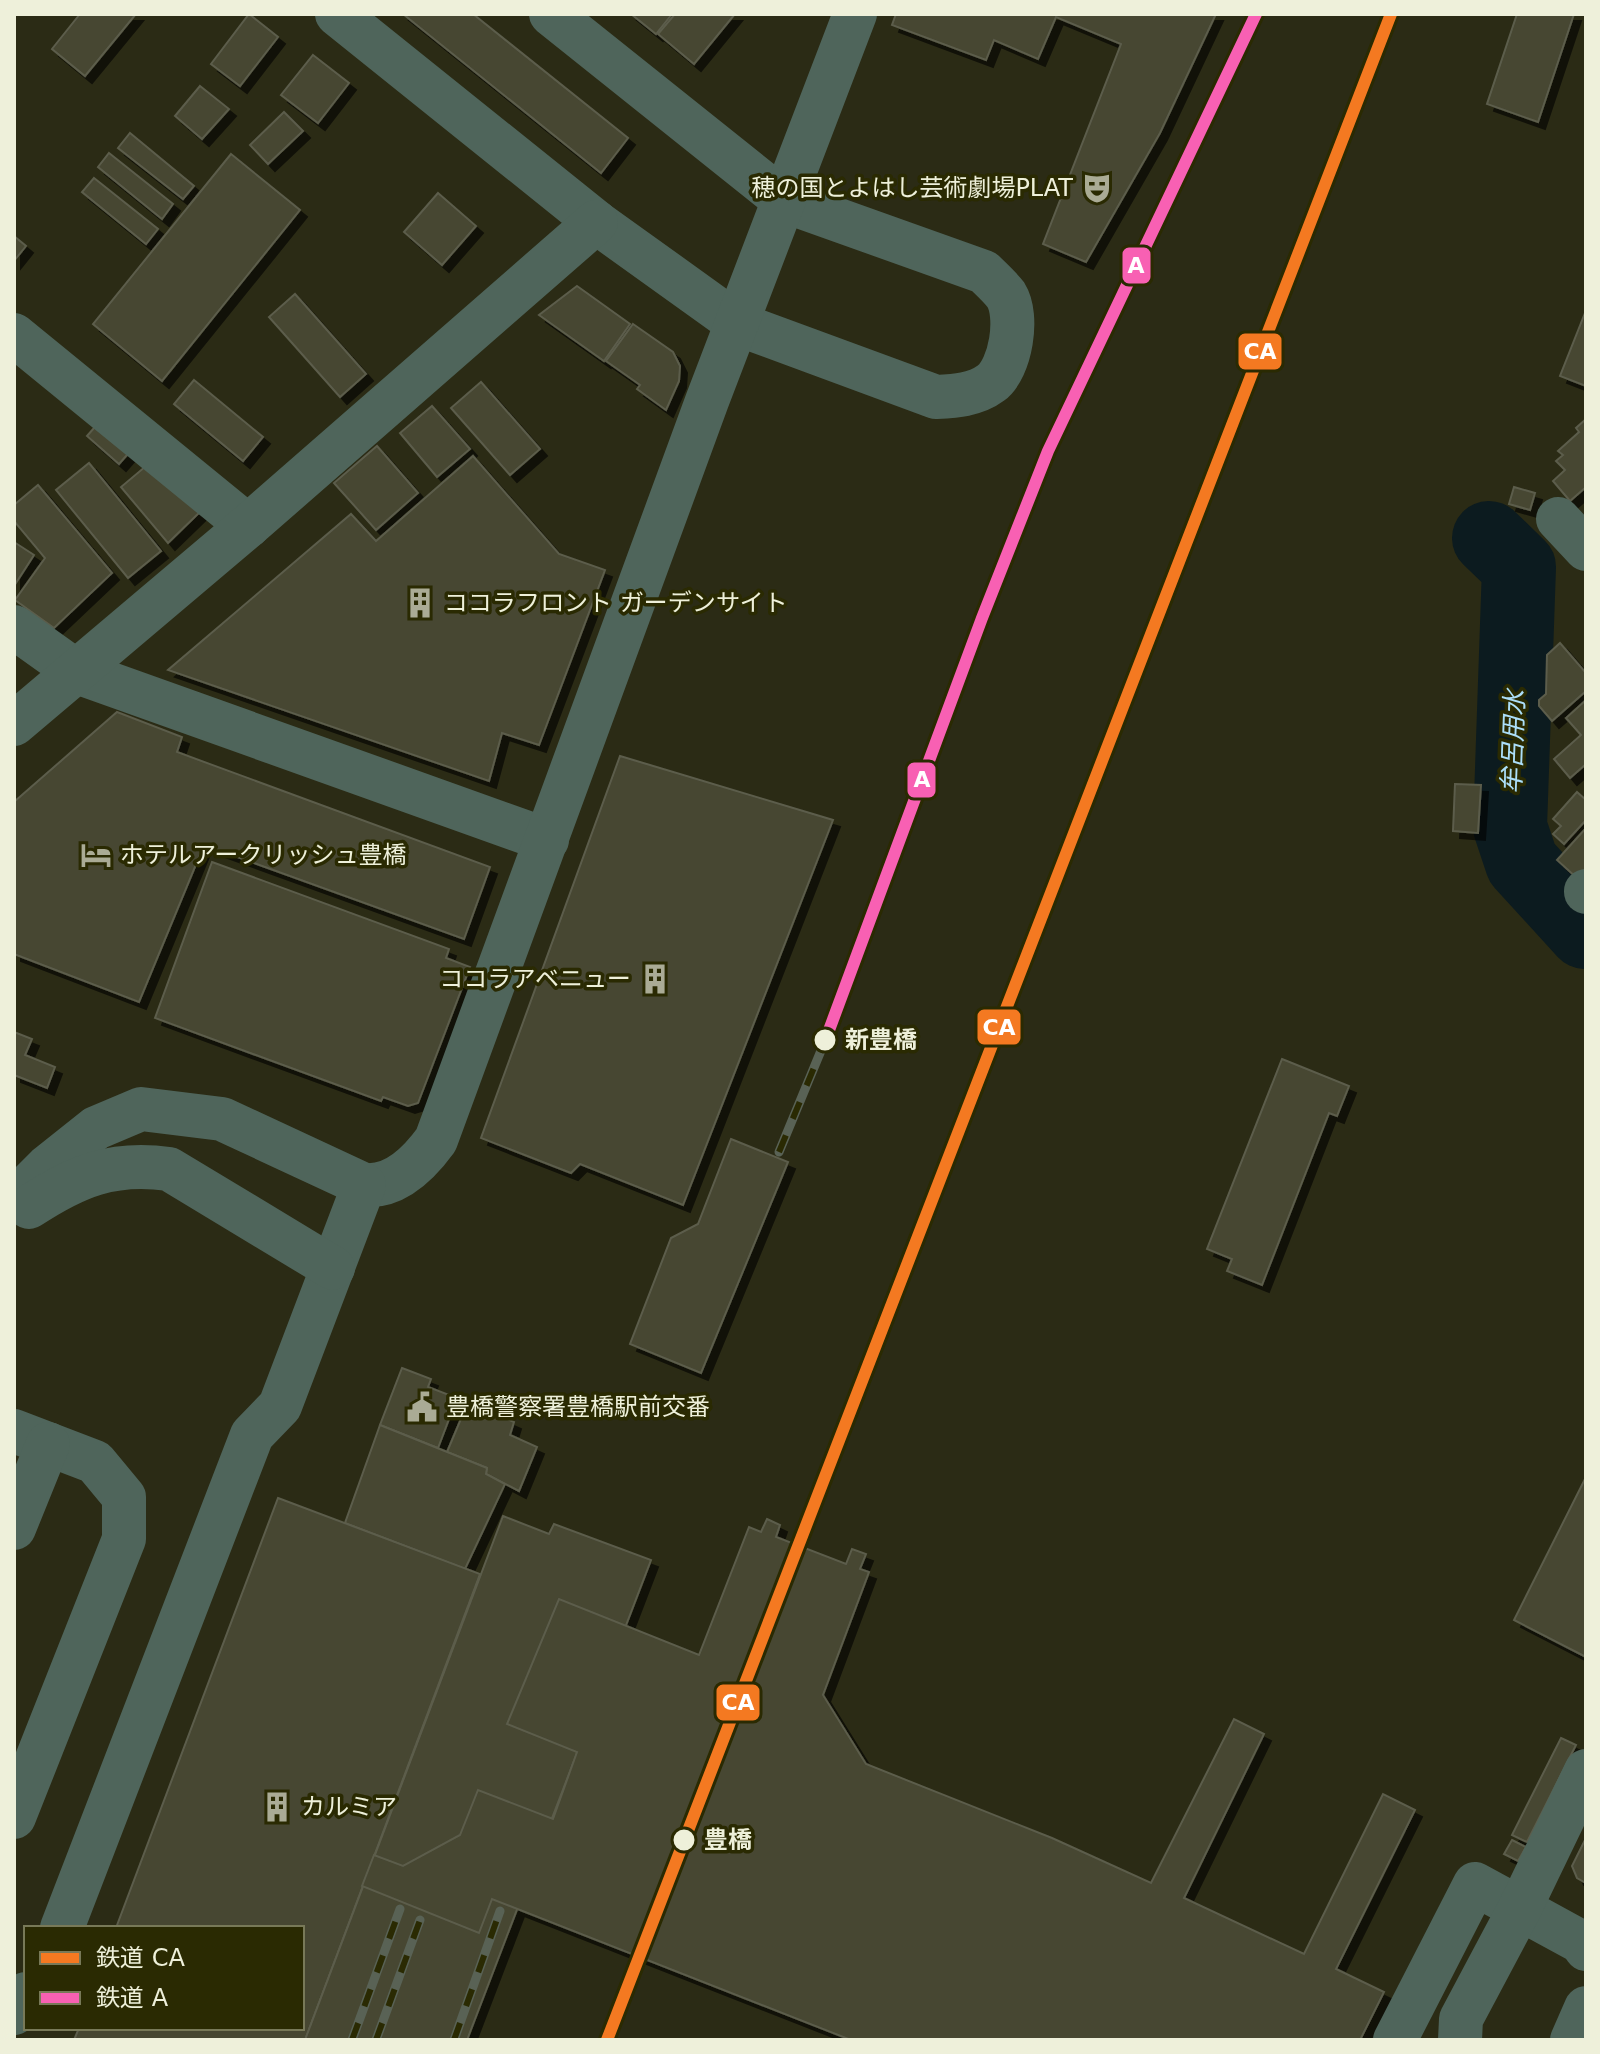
<svg xmlns="http://www.w3.org/2000/svg" width="1600" height="2054" viewBox="0 0 1600 2054" font-family="'DejaVu Sans','Noto Sans JP',sans-serif">
<style>
.lines{fill:none;stroke-linecap:round;stroke-linejoin:round}
.river{stroke:#0c1b1f;stroke-width:74}
.building{fill:#464632;stroke:#5c5d4b;stroke-width:2;filter:url(#shadow)}
.minor{stroke:#4f655b;stroke-width:44}
.rail-casing{stroke:#596255;stroke-width:9}
.rail{stroke:#2a2a02;stroke-width:6;stroke-dasharray:18;stroke-linecap:butt}
.rail-1-casing{stroke:#2a2a02;stroke-width:18}
.rail-2-casing{stroke:#2a2a02;stroke-width:18}
.rail-1{stroke:#f47921;stroke-width:12}
.rail-2{stroke:#f860b3;stroke-width:12}
.stop-dot{fill:#eef0da;stroke:#2a2a02;stroke-width:3}
.labels{text-anchor:middle;dominant-baseline:central;stroke-width:7;stroke-linejoin:round;paint-order:stroke}
.poi-label{font-size:24px;fill:#eef0da;stroke:#2a2a02;text-anchor:start}
.stop-label{font-size:24px;font-weight:bold;fill:#eef0da;stroke:#2a2a02;text-anchor:start}
.water-label{font-size:26px;font-style:italic;fill:#acdff9;stroke:#2a2a02}
.line-badge{stroke:#2a2a02;stroke-width:3}
.badge-label{font-size:22px;text-anchor:middle;font-weight:bold;fill:#fff}
</style>
<defs>
<filter id="shadow"><feDropShadow dx="7" dy="7" stdDeviation="0" flood-color="#0009"/></filter>
</defs>
<rect width="100%" height="100%" fill="#2b2b15"/>
<g class="lines">
<!-- river -->
<polyline class="river" points="1489,538 1519,567 1510,827 1522,863 1585,932"/>
</g>
<!-- building -->
<g class="building">
<polygon points="80,14 136,14 85,76 52,49"/>
<polygon points="249,14 278,37 240,86 211,64"/>
<polygon points="403,14 473,14 628,138 601,173"/>
<polygon points="631,14 672,14 656,34"/>
<polygon points="675,14 735,14 694,64 658,34"/>
<polygon points="896,14 1216,14 1160,133 1086,262 1043,244 1121,44 1056,17 1038,59 994,40 986,60 892,25"/>
<polygon points="1517,14 1574,14 1538,122 1487,104"/>
<polygon points="313,55 349,83 318,123 281,95"/>
<polygon points="200,86 229,109 202,139 175,116"/>
<polygon points="284,112 303,131 268,164 250,145"/>
<polygon points="130,133 194,186 183,199 118,148"/>
<polygon points="109,153 173,204 162,219 98,167"/>
<polygon points="231,154 300,210 162,381 93,324"/>
<polygon points="94,178 158,229 146,244 82,192"/>
<polygon points="438,193 476,226 442,265 404,232"/>
<polygon points="14,236 26,246 14,261"/>
<polygon points="577,286 630,324 604,361 539,315"/>
<polygon points="295,294 366,374 340,397 269,317"/>
<polygon points="1585,313 1586,314 1586,386 1560,376"/>
<polygon points="633,324 673,352 680,366 679,381 666,410 637,389 640,385 606,361"/>
<polygon points="194,380 263,437 243,461 174,404"/>
<polygon points="481,382 540,449 510,475 451,408"/>
<polygon points="432,406 470,449 437,477 400,433"/>
<polygon points="102,419 134,447 119,464 87,436"/>
<polygon points="1586,419 1586,487 1570,501 1553,481 1565,470 1556,461 1563,455 1558,451 1579,432 1576,428"/>
<polygon points="377,446 418,493 376,530 334,483"/>
<polygon points="473,456 559,554 605,570 539,745 502,733 489,781 168,670 351,514 376,541"/>
<polygon points="152,461 206,506 168,543 121,487"/>
<polygon points="89,463 161,551 128,578 56,490"/>
<polygon points="38,485 112,573 54,628 15,600 45,558 14,521 14,505"/>
<polygon points="1514,487 1535,493 1530,510 1509,504"/>
<polygon points="14,542 34,555 14,586"/>
<polygon points="1560,643 1586,673 1586,691 1552,721 1539,706 1539,700 1546,694 1547,655"/>
<polygon points="1586,700 1586,764 1570,778 1554,759 1581,735 1566,718"/>
<polygon points="117,712 182,737 177,752 490,867 464,939 204,845 139,1002 14,954 14,802"/>
<polygon points="620,756 833,820 683,1205 580,1164 571,1173 481,1138"/>
<polygon points="1455,784 1481,785 1478,833 1453,831"/>
<polygon points="1577,792 1586,800 1586,820 1564,844 1553,834 1561,826 1553,819"/>
<polygon points="1586,828 1586,868 1577,878 1557,860"/>
<polygon points="212,862 449,949 446,958 470,967 418,1103 408,1106 383,1097 381,1101 155,1018"/>
<polygon points="14,1032 32,1039 25,1055 55,1067 47,1088 14,1075"/>
<polygon points="1282,1059 1349,1086 1337,1116 1329,1113 1262,1285 1227,1271 1232,1259 1207,1249"/>
<polygon points="731,1139 788,1162 701,1373 630,1344 671,1238 698,1224"/>
<polygon points="402,1368 431,1379 428,1387 457,1398 438,1448 380,1425"/>
<polygon points="468,1402 514,1422 510,1435 537,1447 519,1491 486,1474 487,1468 447,1452"/>
<polygon points="380,1425 487,1468 486,1474 505,1484 465,1569 345,1523"/>
<polygon points="1586,1477 1586,1657 1514,1620"/>
<polygon points="278,1498 480,1574 305,2040 74,2040 79,2028 302,2028 302,1928 116,1928"/>
<polygon points="503,1516 549,1534 554,1524 651,1560 467,2040 305,2040"/>
<polygon points="767,1519 780,1525 776,1537 846,1564 852,1549 866,1554 860,1569 869,1572 823,1695 866,1764 1052,1838 1151,1883 1234,1719 1264,1734 1184,1898 1304,1954 1383,1794 1415,1810 1336,1969 1384,1992 1360,2040 851,2040 492,1899 479,1933 362,1886 374,1855 403,1866 460,1835 478,1790 553,1819 577,1752 507,1724 559,1599 699,1655 749,1527 761,1532"/>
<polygon points="1561,1738 1576,1745 1527,1842 1512,1835"/>
<polygon points="1586,1838 1586,1883 1577,1878 1572,1866"/>
<polygon points="1512,1840 1526,1847 1518,1861 1504,1854"/>
</g>
<g class="lines">
<!-- minor -->
<g class="minor">
<path d="M337,14L596,222L738,324L936,397C955,396 975,395 991,383C1011,368 1019,316 1006,295C1000,287 991,279 984,272L785,201L551,14"/>
<polyline points="14,335 248,526"/>
<polyline points="1558,519 1586,549"/>
<polyline points="14,627 77,672 547,840"/>
<polyline points="14,724 248,526 596,222"/>
<polyline points="1586,892 1586,891"/>
<path d="M364,1185C395,1188 420,1162 436,1140L707,401L855,14"/>
<polyline points="14,1200 47,1167 96,1128 141,1109 222,1119 364,1185 280,1406 252,1435 62,1928"/>
<path d="M29,1207C76,1176 113,1161 169,1169L333,1268"/>
<polyline points="14,1431 95,1462 124,1497 124,1539 14,1817"/>
<polyline points="14,1528 48,1444"/>
<polyline points="14,2013 26,1994"/>
<polyline points="1395,2040 1475,1884 1581,1942 1586,1949"/>
<polyline points="1460,2040 1461,2019 1520,1908 1586,1771"/>
<polyline points="1572,2040 1586,2008"/>
</g>
<!-- rail casing -->
<g class="rail-casing">
<g id="rail">
<polyline points="779,1152 825,1041"/>
<polyline points="352,2040 400,1909"/>
<polyline points="376,2040 420,1920"/>
<polyline points="454,2040 500,1911"/>
</g>
</g>
<!-- rail -->
<use href="#rail" class="rail"/>
<!-- rail-1 casing -->
<g class="rail-1-casing">
<polyline id="rail-1" points="607,2040 1391,14"/>
</g>
<!-- rail-2 casing -->
<g class="rail-2-casing">
<polyline id="rail-2" points="825,1041 982,618 1048,451 1256,14"/>
</g>
<!-- rail-1 -->
<use href="#rail-1" class="rail-1"/>
<!-- rail-2 -->
<use href="#rail-2" class="rail-2"/>
</g>
<!-- icons -->
<defs>
<g id="theatre-bare" transform="scale(2.4)"><path d="M-5-5.5Q0-4 5-5.5V0Q5 5 0 6Q-5 5-5 0ZM-3.3-2.5H-1v1.5H-3.3ZM1-2.5H3.3v1.5H1ZM-2.8 1Q0 5.5 2.8 1Z" fill="#aaab95" stroke="#2a2a02" stroke-width="2.5" paint-order="stroke"/></g>
<g id="building-bare" transform="scale(2.4)"><path d="M-4-6H4V6H1V3H-1V6H-4ZM-2.5-4.3h1.7v1.8h-1.7ZM.8-4.3h1.7v1.8H.8ZM-2.5-1h1.7V.8h-1.7ZM.8-1h1.7V.8H.8Z" fill="#aaab95" stroke="#2a2a02" stroke-width="2.5" paint-order="stroke"/></g>
<g id="hotel-bare" transform="scale(2.4)"><path d="M-6-4.5h1.5V1H6V5H4.5V3h-9V5H-6ZM-4 0a1.8 1.8 0 1 1 3.6 0ZM.5 0V-2.5h3Q6-2.5 6 0Z" fill="#aaab95" stroke="#2a2a02" stroke-width="2.5" paint-order="stroke"/></g>
<g id="civic-bare" transform="scale(2.4)"><path d="M-.6-6.5H3V-4.5H.6V-3L4-1V1h2V6H-6V1h2V-1L-.6-3ZM-1.2 2.5V6h2.4V2.5Z" fill="#aaab95" stroke="#2a2a02" stroke-width="2.5" paint-order="stroke"/></g>
</defs>
<g fill-rule="evenodd">
<use href="#theatre-bare" x="1097" y="188"/>
<use href="#building-bare" x="420" y="603"/>
<use href="#hotel-bare" x="96" y="855"/>
<use href="#building-bare" x="655" y="979"/>
<use href="#civic-bare" x="422" y="1407"/>
<use href="#building-bare" x="277" y="1807"/>
</g>
<!-- markers -->
<g class="stop-dot">
<circle cx="825" cy="1040" r="12"/>
<circle cx="684" cy="1840" r="12"/>
</g>
<g class="labels">
<!-- poi labels -->
<g class="poi-label">
<text x="1073" y="188" text-anchor="end">穂の国とよはし芸術劇場PLAT</text>
<text x="444" y="603">ココラフロント ガーデンサイト</text>
<text x="120" y="855">ホテルアークリッシュ豊橋</text>
<text x="631" y="979" text-anchor="end">ココラアベニュー</text>
<text x="446" y="1407">豊橋警察署豊橋駅前交番</text>
<text x="301" y="1807">カルミア</text>
</g>
<!-- stop labels -->
<g class="stop-label">
<text x="845" y="1040">新豊橋</text>
<text x="704" y="1840">豊橋</text>
</g>
<!-- water labels -->
<g class="water-label">
<text transform="translate(1513 742) rotate(-88)">牟呂用水</text>
</g>
</g>
<g class="line-badge">
<rect x="1121" y="246" width="31" height="39" rx="8" fill="#f860b3"/>
<rect x="1237" y="332" width="46" height="39" rx="8" fill="#f47921"/>
<rect x="906" y="761" width="31" height="38" rx="8" fill="#f860b3"/>
<rect x="976" y="1008" width="46" height="38" rx="8" fill="#f47921"/>
<rect x="715" y="1683" width="46" height="39" rx="8" fill="#f47921"/>
</g>
<g class="badge-label">
<text x="1136" y="273">A</text>
<text x="1260" y="359">CA</text>
<text x="922" y="787">A</text>
<text x="999" y="1035">CA</text>
<text x="738" y="1710">CA</text>
</g>
<!-- border -->
<rect width="1600" height="2054" fill="none" stroke="#eef0da" stroke-width="32"/>
<!-- legend -->
<rect x="24" y="1926" width="280" height="104" fill="#2a2a02" stroke="#787958" stroke-width="2"/>
<rect x="40" y="1952" width="40" height="12" fill="#f47921" stroke="#787958" stroke-width="2"/>
<text x="96" y="1966" font-size="24" fill="#eef0da">鉄道 CA</text>
<rect x="40" y="1992" width="40" height="12" fill="#f860b3" stroke="#787958" stroke-width="2"/>
<text x="96" y="2006" font-size="24" fill="#eef0da">鉄道 A</text>
</svg>
